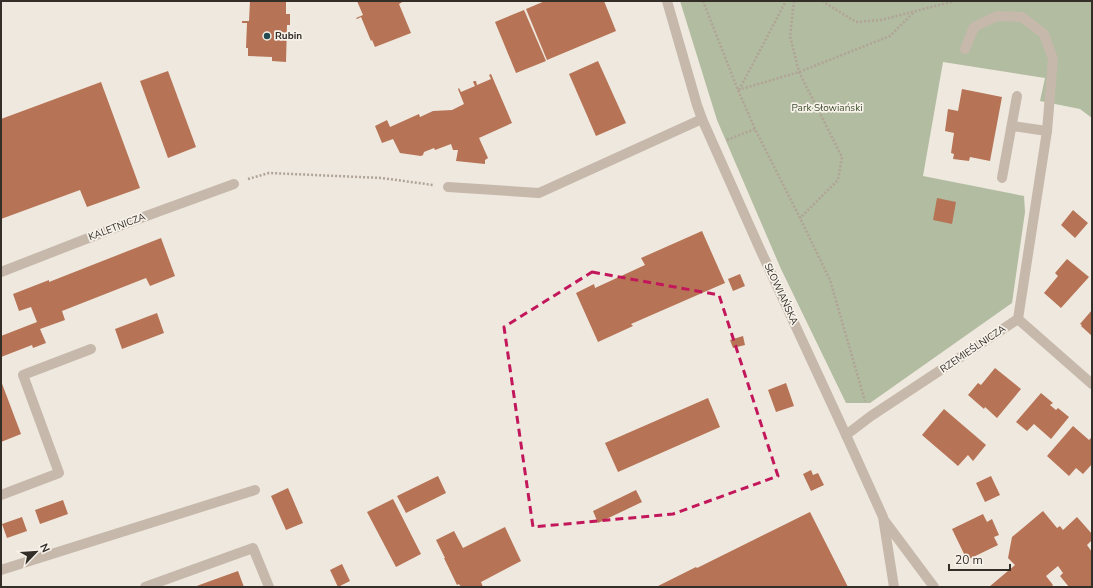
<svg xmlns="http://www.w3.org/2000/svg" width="1093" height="588" viewBox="0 0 1093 588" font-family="'Nunito Sans',sans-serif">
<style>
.green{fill:#b1bca0}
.building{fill:#b67355}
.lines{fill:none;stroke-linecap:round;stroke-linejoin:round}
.path{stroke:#b1a396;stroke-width:2.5;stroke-dasharray:2 2;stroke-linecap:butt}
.minor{stroke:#c6b9ab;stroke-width:10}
.marked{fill:none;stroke:#c2185b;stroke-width:3;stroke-dasharray:8 5;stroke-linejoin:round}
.poi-dot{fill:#244b51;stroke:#f7f2ea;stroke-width:1.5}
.labels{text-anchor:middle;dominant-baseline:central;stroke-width:3.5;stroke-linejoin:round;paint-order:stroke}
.poi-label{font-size:10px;font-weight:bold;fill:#342e29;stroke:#f7f2ea;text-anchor:start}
.park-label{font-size:10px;fill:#425030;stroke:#f7f2ea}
.street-label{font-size:10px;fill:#342e29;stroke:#f7f2ea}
</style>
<rect width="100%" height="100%" fill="#efe8de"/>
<!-- green -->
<polygon class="green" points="680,1 1092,1 1092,118 1080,109 1040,101 1045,78 943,62 923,176 1024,196 1025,212 1012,303 870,403 846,403 781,269 717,120"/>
<!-- building -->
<g class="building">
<polygon points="250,1 286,1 286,14 290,14 290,25 287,25 286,62 272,61 272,57 248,56 248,48 246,48 247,23 242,23 242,21 249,21"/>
<polygon points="357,1 404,1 399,4 411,33 375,47 372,40 371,41 361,17 357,19 356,18 363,15"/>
<polygon points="545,1 604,1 616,31 547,60 526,9"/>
<polygon points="524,10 546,61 516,73 495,22"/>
<polygon points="598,61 626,123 596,136 569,74"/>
<polygon points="168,71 196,147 168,158 140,81"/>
<polygon points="491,74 512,123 479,138 488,158 485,160 485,164 456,161 458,150 453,150 451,144 435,150 434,148 424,152 423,155 421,156 400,153 393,139 382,143 375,126 387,120 390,127 419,114 420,117 433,111 452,110 464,104 458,89 459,88 461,92 475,86 473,82 474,81 476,81 477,85 491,79 489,75"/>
<polygon points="101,82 140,188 87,207 80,190 1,219 1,119"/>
<polygon points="962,89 1002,97 990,161 970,157 969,161 953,159 954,154 951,153 954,133 945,131 948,109 958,111"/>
<polygon points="937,198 956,202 952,224 933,220"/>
<polygon points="1073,210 1088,223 1075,238 1061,225"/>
<polygon points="702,231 725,283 631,324 633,326 598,342 576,293 594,284 595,288 645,265 641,258"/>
<polygon points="161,238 175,276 150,286 146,278 62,311 65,320 40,329 46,343 33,348 32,345 1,357 1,336 37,322 31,307 19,311 13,294 49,280 49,282"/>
<polygon points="1067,259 1089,277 1061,308 1044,293 1058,276 1055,273"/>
<polygon points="740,274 745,286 733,291 728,279"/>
<polygon points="1092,310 1092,336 1081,326 1082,325 1080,324"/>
<polygon points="157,313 164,333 122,349 115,329"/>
<polygon points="743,336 745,345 733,348 730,340"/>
<polygon points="995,368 1021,389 997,418 985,407 984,409 968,395 978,383 981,385"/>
<polygon points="1,381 21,434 1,442"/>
<polygon points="786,383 794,406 776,412 768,390"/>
<polygon points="1041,393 1053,403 1050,405 1056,410 1058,408 1069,417 1051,439 1034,424 1027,431 1016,422"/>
<polygon points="708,398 720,427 618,472 605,443"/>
<polygon points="944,409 986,445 973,461 968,455 958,466 922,435"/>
<polygon points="1073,426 1089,440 1092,437 1092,464 1083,474 1076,468 1069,476 1047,456"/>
<polygon points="811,470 813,475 818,473 824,485 811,491 803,474"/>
<polygon points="438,476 446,493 406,513 397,496"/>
<polygon points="991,476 1000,495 985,502 976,483"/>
<polygon points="288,488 303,523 286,530 271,496"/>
<polygon points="636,490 642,502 598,523 593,511"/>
<polygon points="393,499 421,554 396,567 367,512"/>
<polygon points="63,500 68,514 40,524 35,510"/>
<polygon points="1043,511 1057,528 1060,526 1063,530 1077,517 1092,534 1092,540 1087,545 1092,552 1092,587 1069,587 1060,576 1063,573 1058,566 1046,576 1053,585 1052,586 1053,587 989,587 1015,565 1008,558 1012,537"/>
<polygon points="810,512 848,587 656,587 696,567 697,568"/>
<polygon points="983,514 987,522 992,519 999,535 994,537 998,545 967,560 952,529"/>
<polygon points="22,517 27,531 7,538 2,524"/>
<polygon points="505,527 521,561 481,582 483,587 461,587 459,584 457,585 444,558 445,558 436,540 454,531 463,548"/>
<polygon points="342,564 350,581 338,587 330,570"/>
<polygon points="238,571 244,587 194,587 213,580"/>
</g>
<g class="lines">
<!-- path -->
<g class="path">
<polyline points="703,1 738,90 755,129 800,218 830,280 865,401"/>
<polyline points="794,1 790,36 799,72 842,157 838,180 800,218"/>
<polyline points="822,1 856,22 881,20 955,1"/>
<polyline points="738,90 799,72 890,36 914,12"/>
<polyline points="739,90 786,1"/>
<polyline points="727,140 755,129"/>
<polyline points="248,179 269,173 382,178 433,185"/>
</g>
<!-- minor -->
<g class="minor">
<polyline points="667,1 697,105 702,119 759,247 846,435 883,517 894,587"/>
<polyline points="965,49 974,27 997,16 1022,17 1044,34 1053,59 1047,131 1018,319"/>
<polyline points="1012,126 1047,131"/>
<polyline points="1002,178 1017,96"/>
<polyline points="448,187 539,193 702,119"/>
<polyline points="1,272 127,223 234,184"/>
<polyline points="846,435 871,416 1018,319 1092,384"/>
<polyline points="1,495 59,473 23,375 91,349"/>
<polyline points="884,520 934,587"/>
<polyline points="1,570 255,490"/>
<polyline points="145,587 253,548 269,587"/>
</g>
</g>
<!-- marked area -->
<path class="marked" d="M592,272L719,295L778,476L673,514L533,527L504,327Z"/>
<!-- markers -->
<circle class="poi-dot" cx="267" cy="36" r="4"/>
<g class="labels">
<!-- poi labels -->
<g class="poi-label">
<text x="275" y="36">Rubin</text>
</g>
<!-- park labels -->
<g class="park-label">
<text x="827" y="108">Park Słowiański</text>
</g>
<!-- street labels -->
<g class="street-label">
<text transform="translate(117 227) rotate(-21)">KALETNICZA</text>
<text transform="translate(781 294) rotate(65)">SŁOWIAŃSKA</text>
<text transform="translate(973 349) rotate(-34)">RZEMIEŚLNICZA</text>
</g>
</g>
<!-- border -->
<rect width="1093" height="588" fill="none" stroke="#342e29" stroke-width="4"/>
<!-- north arrow -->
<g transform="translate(36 552) rotate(65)" stroke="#f7f2ea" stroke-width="3" paint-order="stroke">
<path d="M0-3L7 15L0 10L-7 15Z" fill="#342e29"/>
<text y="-6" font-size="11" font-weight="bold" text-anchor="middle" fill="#342e29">N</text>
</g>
<!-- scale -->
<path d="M949 564v6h61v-6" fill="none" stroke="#342e29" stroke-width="2"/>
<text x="955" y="564" font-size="12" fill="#342e29" stroke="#f7f2ea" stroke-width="3" paint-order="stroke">20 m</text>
</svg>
